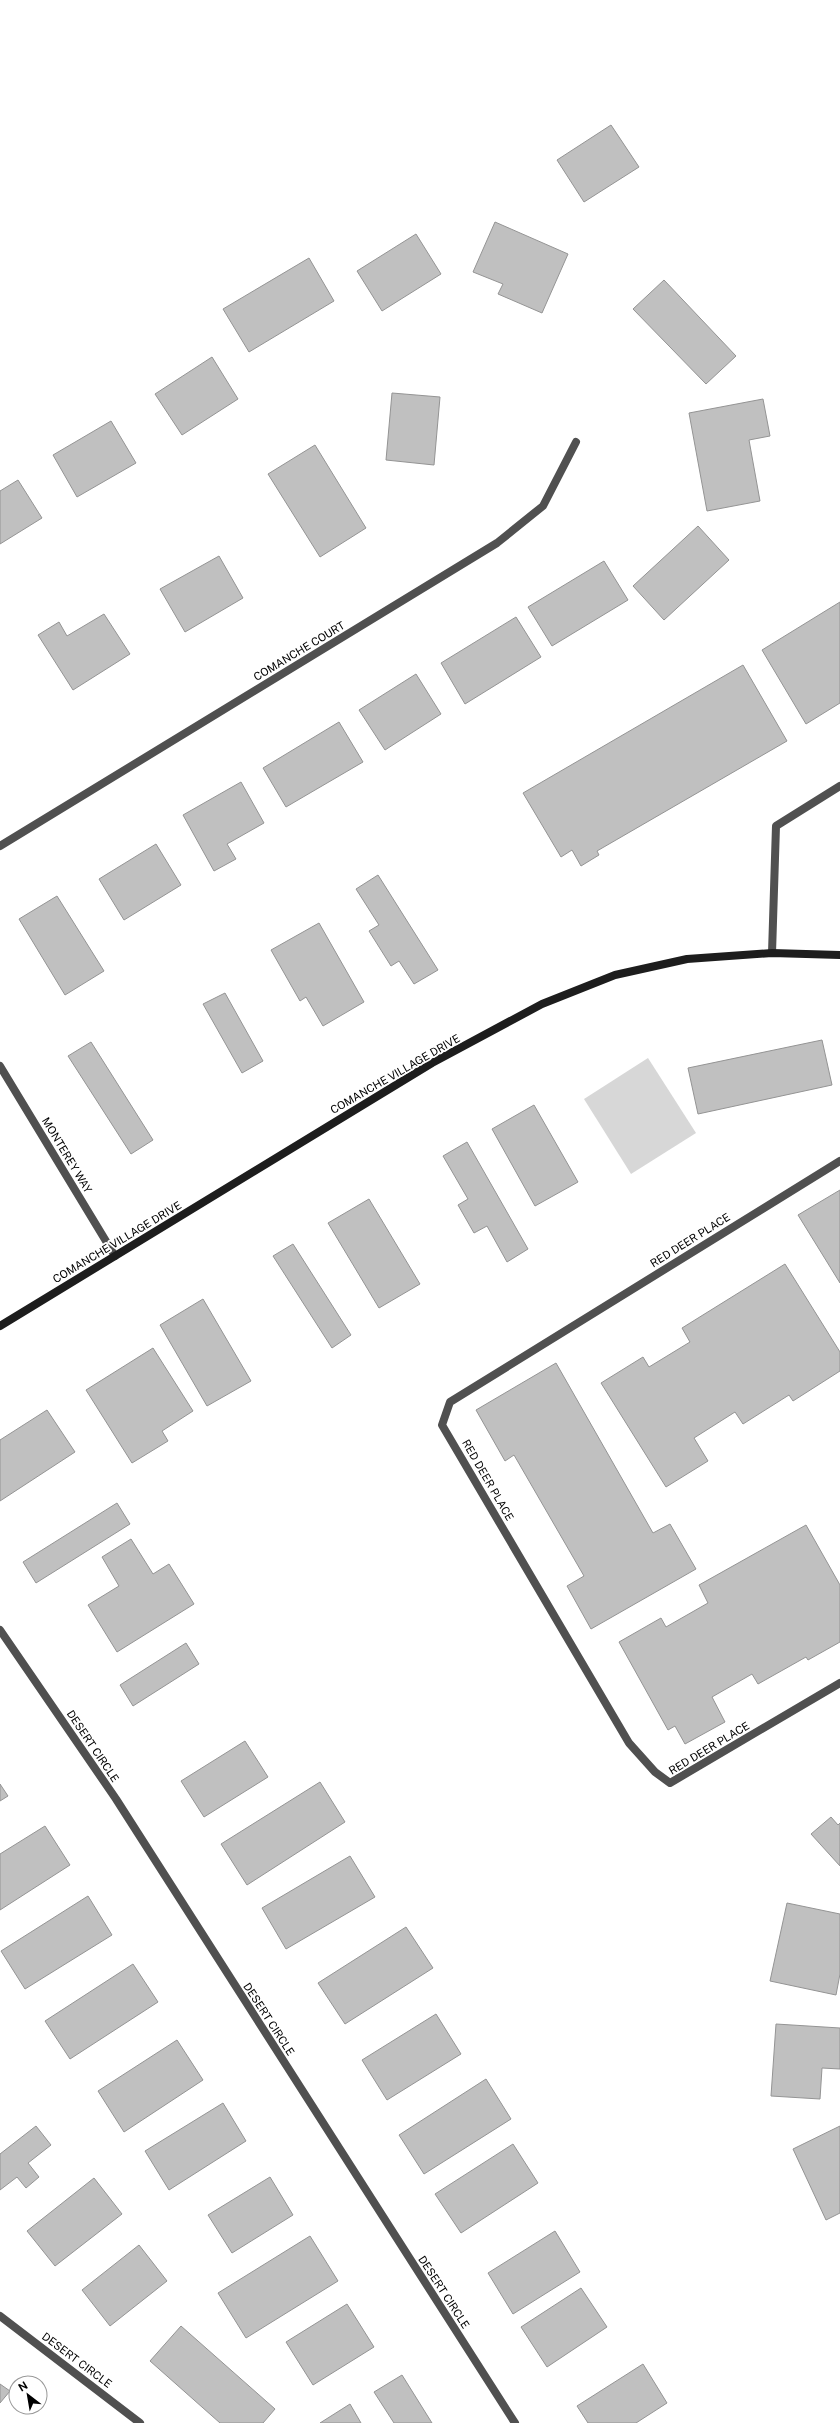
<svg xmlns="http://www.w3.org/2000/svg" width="840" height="2423" viewBox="0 0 840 2423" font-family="'Public Sans',sans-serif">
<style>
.green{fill:#d7d7d7}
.building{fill:#c0c0c0;stroke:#949494}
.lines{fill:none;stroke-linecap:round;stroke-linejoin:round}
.lane{stroke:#505050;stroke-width:8}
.street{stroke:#505050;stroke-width:8}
.secondary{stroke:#1d1d1d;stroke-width:8}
.labels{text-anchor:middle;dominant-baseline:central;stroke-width:3.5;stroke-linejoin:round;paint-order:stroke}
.street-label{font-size:11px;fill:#000;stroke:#fff}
</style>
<rect width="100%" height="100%" fill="#fff"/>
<!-- green -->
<polygon class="green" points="648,1058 696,1133 631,1174 584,1099"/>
<!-- building -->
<g class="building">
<polygon points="611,125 639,167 584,202 557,160"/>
<polygon points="495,222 568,254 542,313 498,294 503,284 473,272"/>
<polygon points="416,234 441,274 382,311 357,271"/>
<polygon points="309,258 334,301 249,352 223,309"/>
<polygon points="664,280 736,356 706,384 633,309"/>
<polygon points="212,357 238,399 182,435 155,394"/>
<polygon points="392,393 440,397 434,465 386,460"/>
<polygon points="763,399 770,436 749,440 760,501 707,511 689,413"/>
<polygon points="111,421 136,463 77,497 53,455"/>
<polygon points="315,445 366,528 320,557 268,474"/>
<polygon points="18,480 42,518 0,544 0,491"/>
<polygon points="698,526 729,560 664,620 633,586"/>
<polygon points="219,556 243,598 185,632 160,589"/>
<polygon points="604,561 628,600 552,646 528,607"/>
<polygon points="840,602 840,703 806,724 762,650"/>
<polygon points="104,614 130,654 73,690 38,635 59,622 67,636"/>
<polygon points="516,617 541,657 465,704 441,663"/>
<polygon points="743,665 787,741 597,851 599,855 581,866 572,850 561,857 523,793"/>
<polygon points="416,674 441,714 385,750 359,710"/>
<polygon points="339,722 363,762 286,807 263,768"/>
<polygon points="241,782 264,823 227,844 236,859 214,871 183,815"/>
<polygon points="156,844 181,885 124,920 99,879"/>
<polygon points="378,875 438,970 414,984 399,961 391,966 369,931 379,925 356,889"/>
<polygon points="57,896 104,971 65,995 19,919"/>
<polygon points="319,923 364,1002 323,1026 306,997 300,1001 271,950"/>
<polygon points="225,993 263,1061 242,1073 203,1004"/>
<polygon points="822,1040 832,1085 698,1114 688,1068"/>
<polygon points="91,1042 153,1140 131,1154 68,1056"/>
<polygon points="534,1105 578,1182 535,1206 492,1129"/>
<polygon points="467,1142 528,1249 507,1262 487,1226 474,1233 458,1205 468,1199 443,1156"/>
<polygon points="840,1190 840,1283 798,1215"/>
<polygon points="369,1199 420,1284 379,1308 328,1223"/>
<polygon points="293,1244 351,1335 332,1348 273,1256"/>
<polygon points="785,1264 840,1352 840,1371 793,1401 789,1395 743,1424 735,1412 694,1438 708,1461 666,1487 601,1383 643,1357 649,1367 690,1342 682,1328"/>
<polygon points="203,1299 251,1381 207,1406 160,1325"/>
<polygon points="153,1348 193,1411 162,1431 168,1441 132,1463 86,1390"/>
<polygon points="556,1363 653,1533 670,1524 696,1569 591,1629 567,1586 584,1576 514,1455 505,1461 476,1410"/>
<polygon points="47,1410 75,1452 0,1501 0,1440"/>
<polygon points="117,1503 130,1524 36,1583 23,1562"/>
<polygon points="806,1525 840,1585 840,1642 808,1660 806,1657 758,1684 752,1674 712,1697 725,1722 685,1744 675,1726 668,1730 619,1642 661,1618 666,1627 708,1603 699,1585"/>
<polygon points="131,1539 153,1574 169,1564 194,1604 117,1652 88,1605 119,1586 102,1557"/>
<polygon points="186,1643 199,1664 133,1706 120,1685"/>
<polygon points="245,1741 268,1777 204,1817 181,1781"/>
<polygon points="320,1782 345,1822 247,1885 221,1844"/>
<polygon points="0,1784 8,1796 0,1801"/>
<polygon points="831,1817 838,1825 840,1823 840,1866 811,1834"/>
<polygon points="45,1826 70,1865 0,1910 0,1854"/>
<polygon points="350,1856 375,1897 286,1949 262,1908"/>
<polygon points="88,1896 112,1935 25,1989 1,1951"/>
<polygon points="787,1903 840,1914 840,1974 836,1995 770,1981"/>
<polygon points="406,1927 433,1968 345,2024 318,1983"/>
<polygon points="133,1964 158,2002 70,2059 45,2021"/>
<polygon points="436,2014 461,2054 387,2100 362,2060"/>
<polygon points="776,2024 840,2028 840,2069 822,2068 820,2099 771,2096"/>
<polygon points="177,2040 203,2080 124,2132 98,2091"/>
<polygon points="486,2079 511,2119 424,2174 399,2135"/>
<polygon points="223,2103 246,2141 169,2190 145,2151"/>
<polygon points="36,2126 51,2145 28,2163 39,2177 26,2188 17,2177 0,2190 0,2154"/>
<polygon points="840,2126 840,2213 826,2220 793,2149"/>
<polygon points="513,2144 538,2183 461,2233 435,2194"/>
<polygon points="270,2177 293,2215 232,2253 208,2215"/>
<polygon points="94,2178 122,2214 55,2266 27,2231"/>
<polygon points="555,2231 580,2272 513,2314 488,2273"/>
<polygon points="310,2236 338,2281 246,2338 218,2293"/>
<polygon points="139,2245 167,2281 110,2326 82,2290"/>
<polygon points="581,2288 607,2327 547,2367 521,2327"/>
<polygon points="347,2304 374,2347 313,2385 286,2342"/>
<polygon points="181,2326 275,2409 263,2423 220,2423 150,2361"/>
<polygon points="643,2364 667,2403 636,2423 588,2423 577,2406"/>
<polygon points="402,2375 432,2423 394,2423 374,2392"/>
<polygon points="0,2384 10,2391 0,2403"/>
<polygon points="350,2404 361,2423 320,2423"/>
</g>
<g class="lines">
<!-- lane -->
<polyline class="lane" points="772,953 776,826 840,786"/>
<!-- street -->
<g class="street">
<polyline points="0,846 497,543 543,506 576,442"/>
<polyline points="0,1066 115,1256"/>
<polyline points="840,1161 450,1402 442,1425 629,1743 655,1772 670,1783 840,1683"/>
<polyline points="0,1630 116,1799 515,2423"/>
<polyline points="0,2316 140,2423"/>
</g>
<!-- secondary -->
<polyline class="secondary" points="0,1326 432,1063 542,1004 615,975 687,959 772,953 840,955"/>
</g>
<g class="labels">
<!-- street labels -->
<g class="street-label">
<text transform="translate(299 651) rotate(-31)">COMANCHE COURT</text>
<text transform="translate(395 1074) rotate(-30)">COMANCHE VILLAGE DRIVE</text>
<text transform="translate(67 1155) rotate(59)">MONTEREY WAY</text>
<text transform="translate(690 1240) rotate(-32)">RED DEER PLACE</text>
<text transform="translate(117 1242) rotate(-31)">COMANCHE VILLAGE DRIVE</text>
<text transform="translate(488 1480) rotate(60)">RED DEER PLACE</text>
<text transform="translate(93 1746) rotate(56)">DESERT CIRCLE</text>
<text transform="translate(709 1748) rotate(-31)">RED DEER PLACE</text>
<text transform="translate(269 2019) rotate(57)">DESERT CIRCLE</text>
<text transform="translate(444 2292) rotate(57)">DESERT CIRCLE</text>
<text transform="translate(77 2360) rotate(37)">DESERT CIRCLE</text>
</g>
</g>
<!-- north arrow -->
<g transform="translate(28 2395) rotate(329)"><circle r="19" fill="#ffffff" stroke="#999999"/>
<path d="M0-3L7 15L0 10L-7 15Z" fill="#000000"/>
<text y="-6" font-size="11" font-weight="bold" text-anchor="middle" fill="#000000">N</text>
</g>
</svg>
